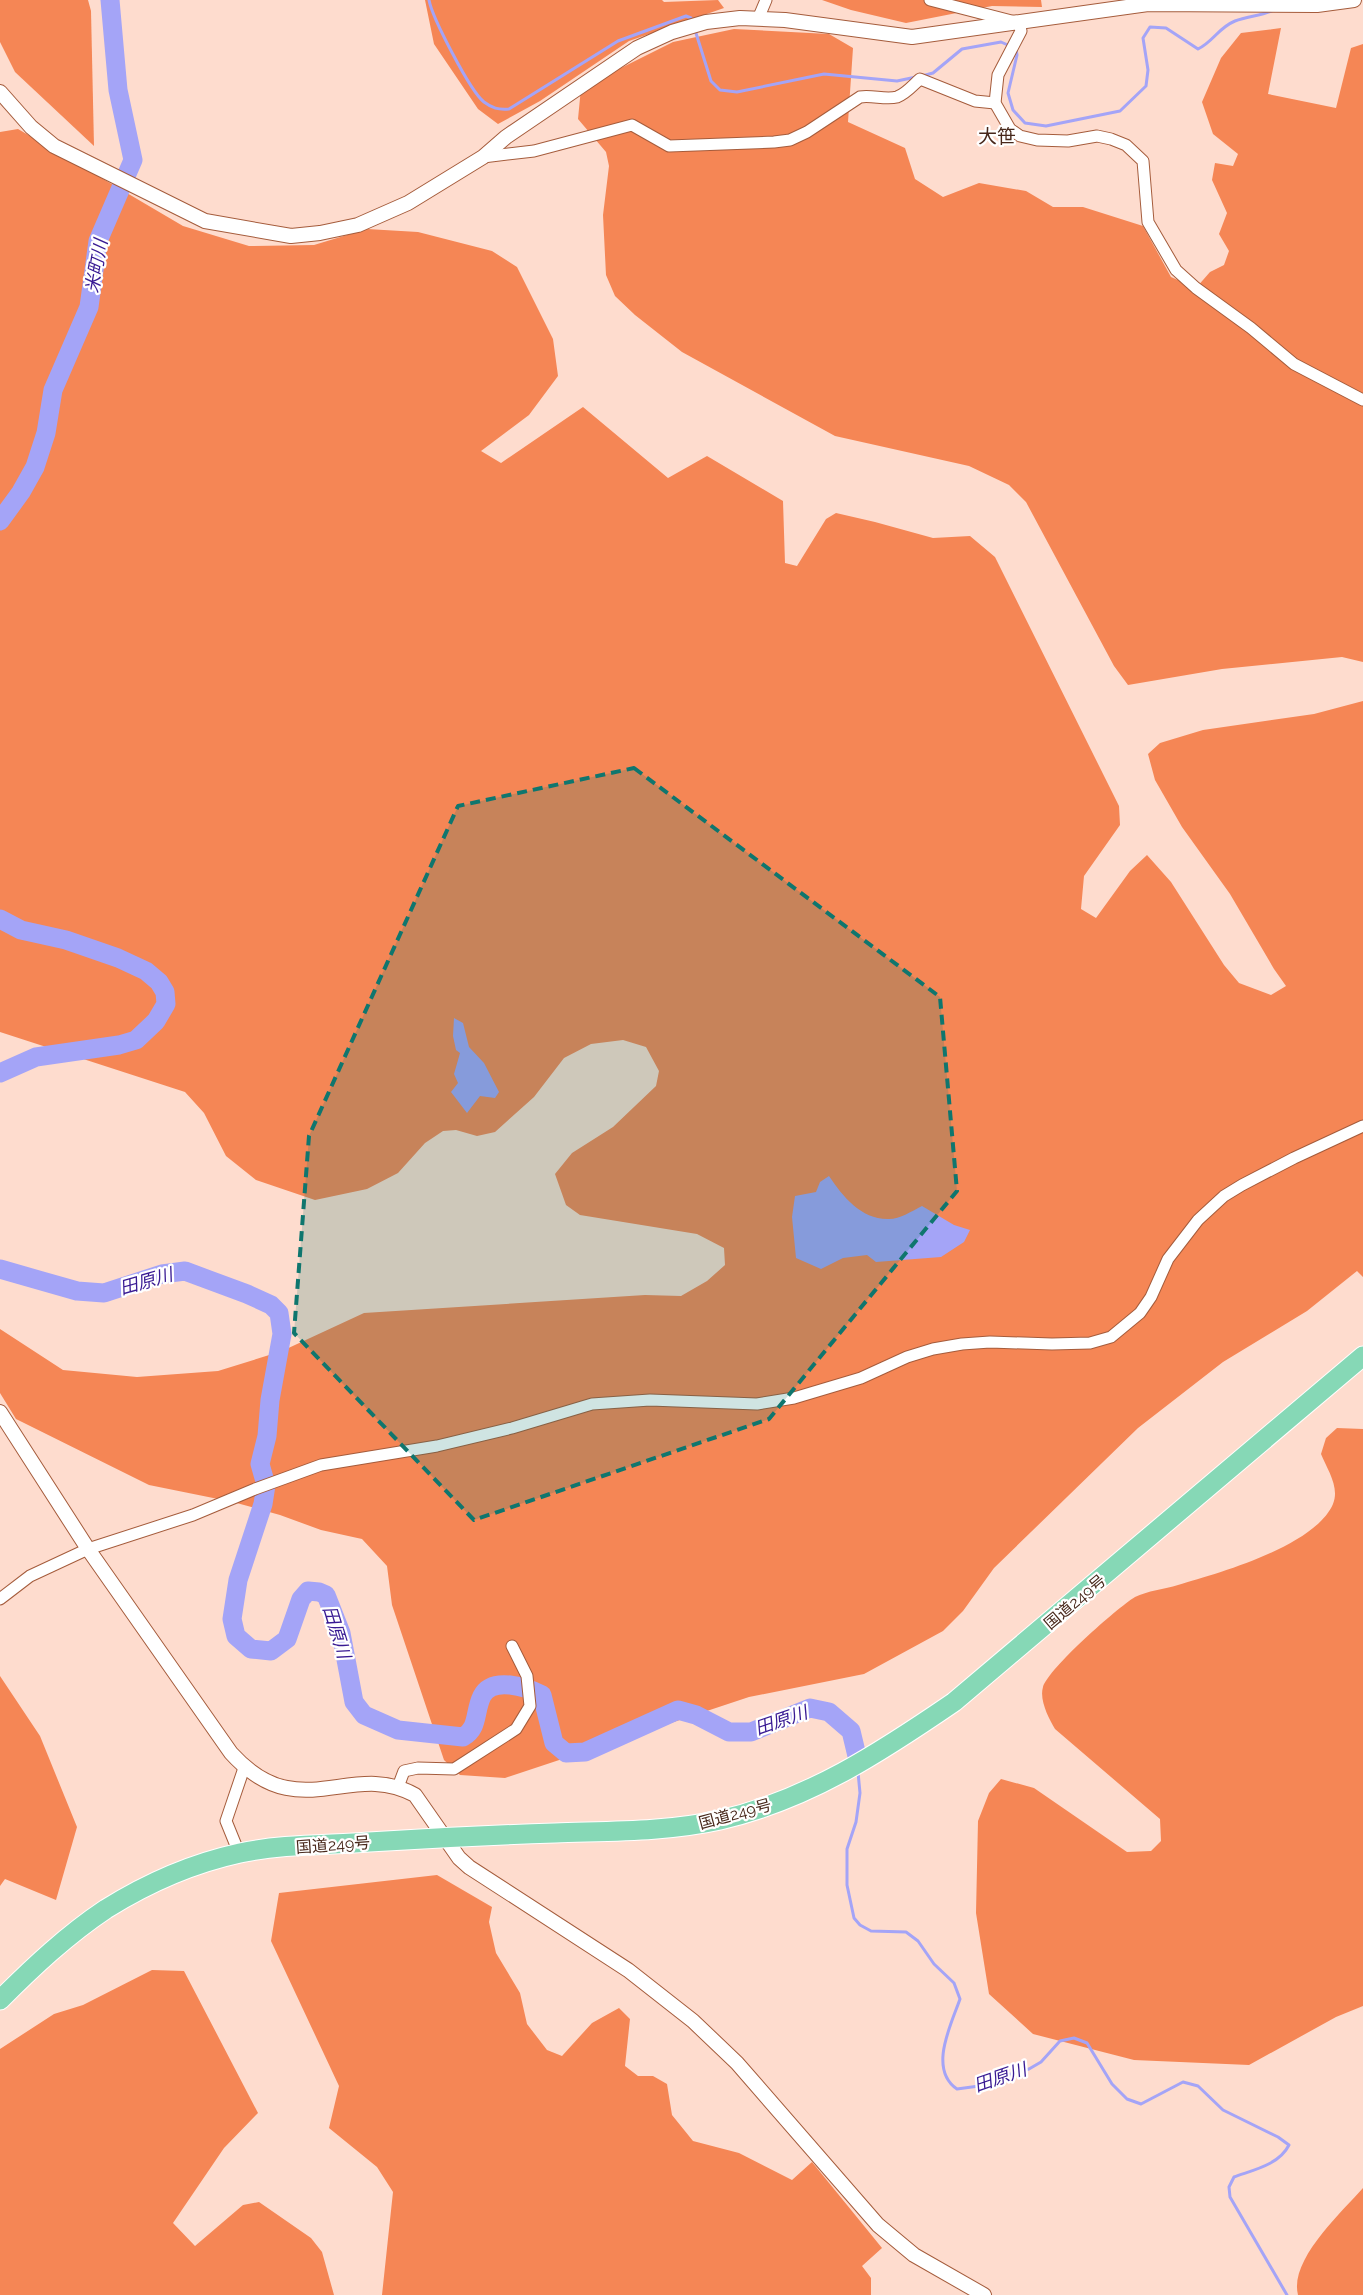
<svg xmlns="http://www.w3.org/2000/svg" width="1363" height="2295" viewBox="0 0 1363 2295" font-family="Raleway,'Noto Sans JP',sans-serif">
<style>
.forest{fill:#f58655}
.water{fill:#a4a4f7}
.lines{fill:none;stroke-linecap:round;stroke-linejoin:round}
.stream{stroke:#a4a4f7;stroke-width:3}
.river{stroke:#a4a4f7;stroke-width:19}
.minor-casing{stroke:#a55c3c;stroke-width:13}
.tertiary-casing{stroke:#a55c3c;stroke-width:16}
.trunk-casing{stroke:#fff;stroke-width:21}
.minor{stroke:#fff;stroke-width:11}
.tertiary{stroke:#fff;stroke-width:14}
.trunk{stroke:#86d8b6;stroke-width:19}
.marked{fill:#0f766e;fill-opacity:0.2;stroke:#0f766e;stroke-width:4;stroke-dasharray:10 6;stroke-linejoin:round}
.labels{text-anchor:middle;dominant-baseline:central;stroke-width:4.5;stroke-linejoin:round;paint-order:stroke}
.street-label{font-size:16px;fill:#48281b;stroke:#fff}
.water-label{font-size:18px;font-style:italic;fill:#381a93;stroke:#fff}
.quarter-label{font-size:19px;fill:#48281b;stroke:#fff}
</style>
<rect width="100%" height="100%" fill="#fedcce"/>
<!-- forest -->
<g class="forest">
<polygon points="0,0 88,0 91,11 94,146 15,72 0,42"/>
<polygon points="425,0 662,0 664,2 718,0 724,8 629,41 540,101 498,124 478,109 434,44"/>
<polygon points="822,0 1041,0 1042,7 992,6 906,23 851,10"/>
<polygon points="1281,28 1268,94 1336,108 1351,48 1363,44 1363,662 1342,657 1222,669 1128,685 1114,666 1026,502 1009,485 969,466 835,436 682,352 635,315 615,296 606,275 603,215 609,166 606,152 578,119 581,88 673,42 734,29 829,34 853,48 848,122 905,148 915,179 943,197 979,183 1026,191 1053,207 1083,207 1143,226 1171,277 1196,288 1210,272 1224,265 1229,251 1219,234 1227,213 1212,180 1215,163 1233,166 1238,154 1213,134 1202,102 1221,58 1241,33"/>
<polygon points="18,129 183,226 249,246 314,245 367,229 418,232 492,251 517,267 553,339 558,376 529,415 481,451 501,463 583,407 668,478 707,456 783,501 785,563 797,566 826,519 836,513 875,522 933,538 970,536 995,557 1119,806 1120,825 1084,876 1081,909 1096,918 1130,871 1147,855 1171,882 1224,965 1239,983 1271,995 1286,986 1274,969 1230,894 1182,827 1155,780 1148,754 1160,743 1203,730 1314,714 1363,701 1363,1277 1357,1271 1307,1311 1223,1362 1138,1428 994,1568 963,1611 943,1631 864,1674 749,1697 505,1778 460,1775 444,1760 392,1605 387,1566 362,1539 321,1530 280,1515 233,1502 149,1485 16,1419 0,1393 0,1329 63,1370 137,1377 218,1371 282,1351 364,1313 645,1295 681,1296 707,1281 725,1265 724,1248 697,1234 580,1215 566,1205 555,1174 572,1153 613,1127 656,1086 659,1071 646,1047 623,1040 591,1044 564,1058 534,1097 495,1132 477,1136 456,1130 443,1131 425,1143 398,1173 367,1189 315,1200 256,1180 226,1156 204,1113 185,1092 0,1032 0,132"/>
<path d="M1337,1428L1363,1429V2006L1336,2017L1249,2065L1134,2060L1033,2034L989,1994L976,1913L978,1821L989,1793L1001,1779L1034,1788L1127,1852L1151,1851L1161,1841L1160,1819L1055,1729C1049,1719 1039,1700 1043,1687C1049,1668 1117,1608 1135,1597C1147,1591 1165,1589 1178,1585C1219,1573 1315,1546 1333,1504C1340,1487 1327,1469 1321,1454L1326,1438Z"/>
<polygon points="0,1676 40,1736 77,1827 56,1900 5,1879 0,1886"/>
<polygon points="437,1875 492,1907 489,1922 496,1953 520,1993 527,2024 547,2050 562,2056 592,2023 619,2008 630,2019 625,2066 638,2076 653,2076 667,2084 672,2115 693,2141 739,2153 792,2180 812,2162 882,2248 862,2266 871,2278 871,2295 382,2295 393,2192 377,2167 329,2128 339,2086 271,1941 279,1893"/>
<polygon points="152,1970 184,1971 258,2113 224,2148 173,2223 195,2246 243,2205 259,2202 311,2238 322,2252 334,2295 0,2295 0,2049 54,2014 83,2005"/>
<path d="M1363,2188V2295H1298C1289,2260 1341,2213 1363,2188Z"/>
</g>
<!-- water -->
<g class="water">
<polygon points="454,1018 463,1023 469,1047 484,1063 499,1092 495,1098 480,1096 467,1113 451,1092 458,1083 454,1074 460,1053 456,1050 453,1036"/>
<path d="M829,1176C843,1197 862,1220 889,1219C900,1219 912,1211 922,1206L954,1225L970,1230L964,1242L941,1257L876,1262L867,1255L843,1258L821,1269L796,1258L792,1217L795,1196L816,1192L820,1182Z"/>
</g>
<g class="lines">
<!-- stream -->
<g class="stream">
<path d="M429,0C432,17 470,91 484,102C492,108 498,110 509,109L618,41L686,16L691,18"/>
<polyline points="695,30 711,81 720,90 737,92 824,74 897,81 916,77"/>
<path d="M1016,49L1017,55L1008,93L1013,110L1025,123L1046,126L1120,111L1146,86L1148,70L1143,38L1150,27L1166,28L1198,49C1214,41 1218,28 1235,21C1248,16 1261,16 1274,10"/>
<polyline points="922,76 933,73 962,49 1001,42 1010,46"/>
<path d="M858,1772L860,1793L856,1822L847,1849V1885L854,1918L860,1925L871,1931L906,1932L918,1941L934,1964L954,1983L960,1999C951,2025 928,2069 957,2089L979,2086L1003,2076L1029,2069L1041,2062L1060,2041L1074,2038L1087,2043L1112,2084L1127,2099L1141,2104L1183,2082L1198,2086L1223,2110L1278,2137L1289,2145C1279,2165 1253,2170 1234,2177L1229,2187L1230,2197L1287,2295"/>
</g>
<!-- river -->
<g class="river">
<polyline points="0,521 21,492 35,467 46,433 53,390 89,307 98,241 133,160 118,90 110,0"/>
<polyline points="0,919 21,930 66,940 118,958 146,971 159,982 165,992 166,1004 156,1021 136,1040 119,1045 36,1057 0,1073"/>
<path d="M0,1269L77,1291L104,1293L162,1274L185,1271L247,1294L271,1305L279,1313L282,1334L270,1400L267,1436L260,1464L266,1485L263,1504L238,1580L232,1619L236,1636L251,1649L271,1651L287,1639L301,1599L308,1591L319,1592L326,1595L341,1633L354,1702L364,1715L398,1730L463,1737C479,1728 474,1712 482,1696C492,1676 527,1687 542,1695L554,1743L566,1753L585,1752L678,1710L696,1715L729,1732H751L810,1708L829,1712L851,1731L857,1756"/>
</g>
<!-- minor casing -->
<g class="minor-casing">
<g id="minor">
<polyline points="930,0 1019,23 1021,31 998,75 995,103 1010,129 1020,136 1037,140 1068,141 1097,136 1111,139 1126,145 1143,161 1148,222 1176,270 1196,288 1251,328 1294,364 1363,400"/>
<polyline points="758,19 766,0"/>
<path d="M483,157L534,151L632,125L669,146L774,142L790,140L807,132L860,97C872,95 886,100 897,97C906,94 913,85 920,79L975,101L995,103"/>
<polyline points="0,1599 30,1576 88,1549 193,1515 255,1489 321,1465 437,1446 512,1428 592,1404 650,1400 757,1404 794,1398 861,1378 907,1357 933,1349 962,1344 990,1342 1052,1344 1090,1343 1111,1337 1140,1313 1151,1297 1168,1259 1198,1220 1224,1196 1242,1185 1294,1158 1363,1126"/>
<polyline points="398,1787 404,1771 418,1768 454,1769 516,1729 530,1706 527,1676 512,1646"/>
<polyline points="239,1853 226,1821 244,1768"/>
</g>
</g>
<!-- tertiary casing -->
<g class="tertiary-casing">
<g id="tertiary">
<polyline points="0,92 31,127 54,146 205,221 291,236 320,233 358,225 408,203 483,157 506,137 637,48 672,32 706,22 740,18 785,20 912,37 1148,4 1317,5 1354,0"/>
<path d="M0,1412L88,1549L231,1753C299,1828 350,1759 415,1795L459,1858L469,1867L628,1970L693,2021L737,2063L878,2225L914,2255L984,2295"/>
</g>
</g>
<!-- trunk casing -->
<g class="trunk-casing">
<path id="trunk" d="M0,2000C33,1967 67,1935 106,1909C146,1884 194,1863 240,1853C282,1844 326,1845 369,1842C431,1838 493,1835 555,1833C610,1831 666,1832 720,1820C808,1800 881,1752 954,1702L1363,1356"/>
</g>
<!-- minor -->
<use href="#minor" class="minor"/>
<!-- tertiary -->
<use href="#tertiary" class="tertiary"/>
<!-- trunk -->
<use href="#trunk" class="trunk"/>
</g>
<!-- marked area -->
<path class="marked" d="M634,768L940,997L957,1191L769,1419L474,1520L294,1333L309,1136L458,806Z"/>
<g class="labels">
<!-- street labels -->
<g class="street-label">
<text transform="translate(1075 1602) rotate(-40)">国道249号</text>
<text transform="translate(735 1814) rotate(-15)">国道249号</text>
<text transform="translate(333 1845) rotate(-4)">国道249号</text>
</g>
<!-- water labels -->
<g class="water-label">
<text transform="translate(96 266) rotate(-80)">米町川</text>
<text transform="translate(146 1281) rotate(-16)">田原川</text>
<text transform="translate(337 1632) rotate(73)">田原川</text>
<text transform="translate(781 1720) rotate(-19)">田原川</text>
<text transform="translate(1000 2077) rotate(-19)">田原川</text>
</g>
<!-- quarter labels -->
<g class="quarter-label">
<text x="997" y="136">大笹</text>
</g>
</g>
</svg>
